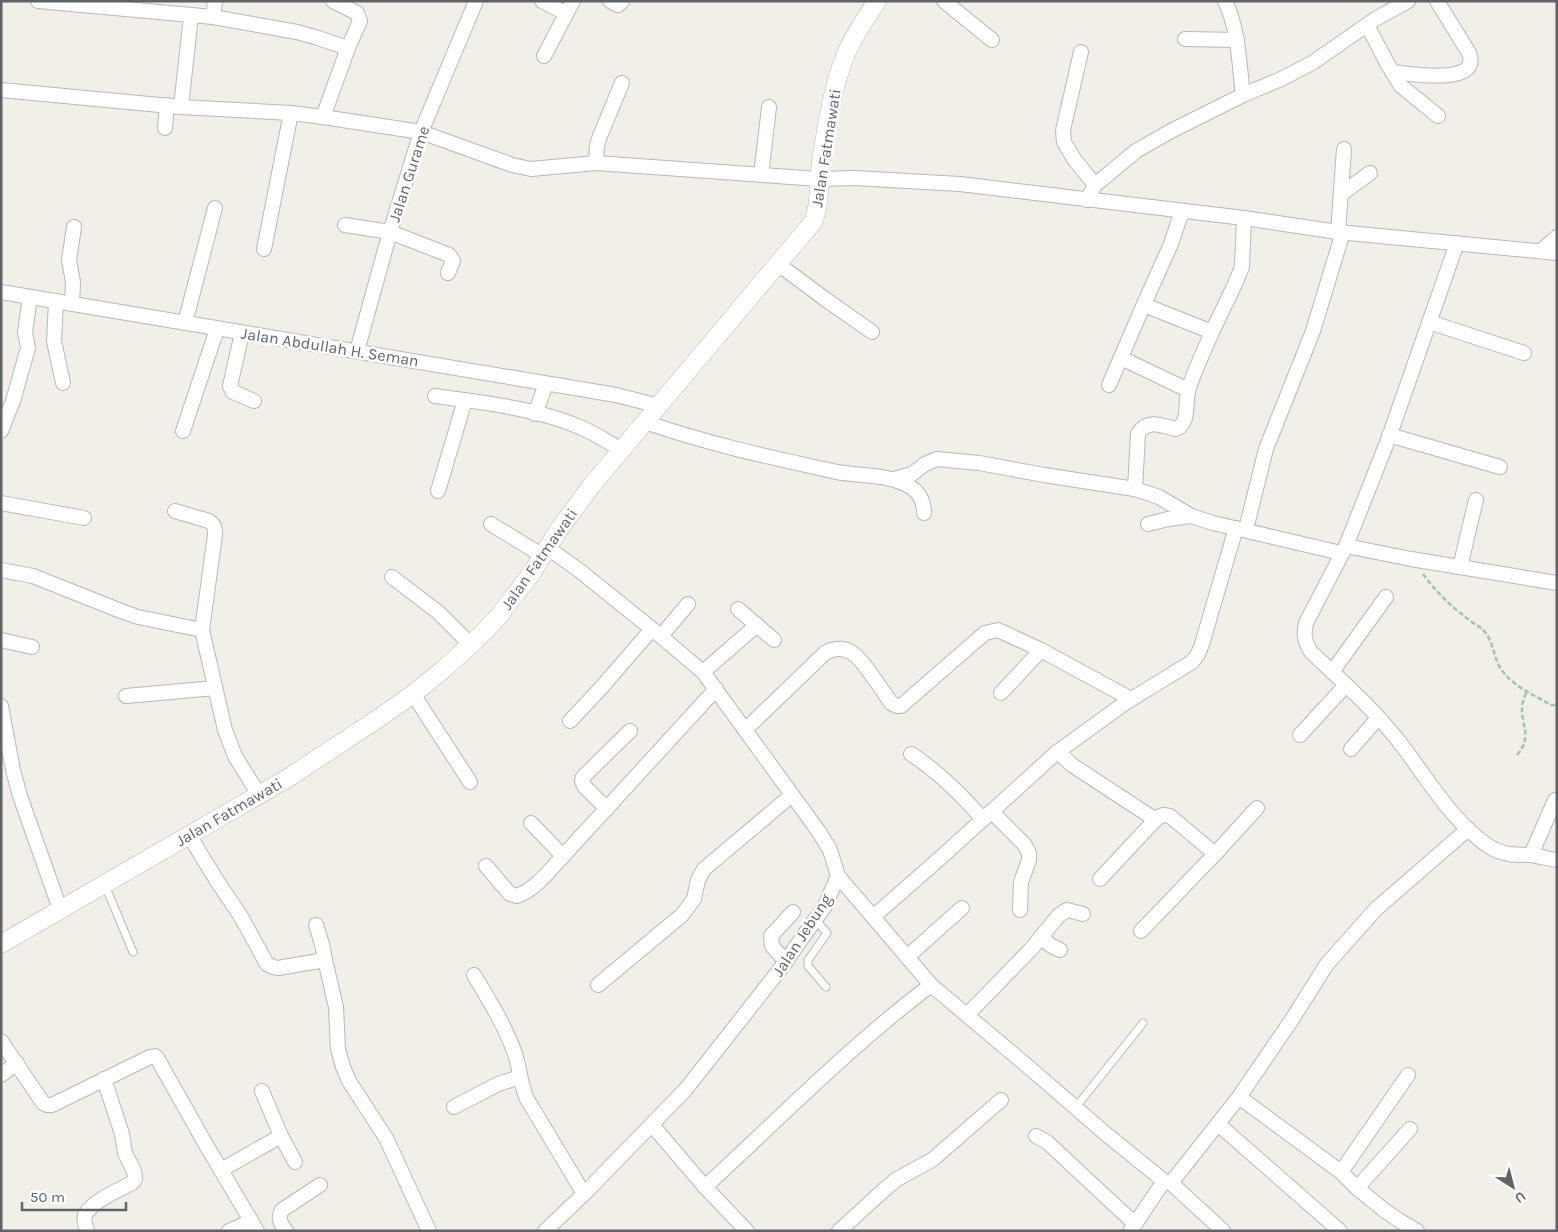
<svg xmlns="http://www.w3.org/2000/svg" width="1558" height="1232" viewBox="0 0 1558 1232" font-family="Karla,sans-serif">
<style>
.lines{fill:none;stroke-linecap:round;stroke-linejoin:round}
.service-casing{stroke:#b5b8bc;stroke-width:9}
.minor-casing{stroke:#b5b8bc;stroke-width:16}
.tertiary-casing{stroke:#b5b8bc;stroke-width:19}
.path{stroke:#9cc7a9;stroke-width:2.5;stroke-dasharray:5 2.5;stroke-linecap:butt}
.service{stroke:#fff;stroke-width:7}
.minor{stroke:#fff;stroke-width:14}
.tertiary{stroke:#fff;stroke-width:18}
.labels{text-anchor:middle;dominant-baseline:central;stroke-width:5;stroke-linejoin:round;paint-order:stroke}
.street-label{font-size:16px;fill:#5f6368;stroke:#fff}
</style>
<rect width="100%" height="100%" fill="#f1efe8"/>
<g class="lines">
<!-- service casing -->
<g class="service-casing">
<g id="service">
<polyline points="105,885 133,952"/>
<polyline points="815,919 827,933 808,960 808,966 826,987"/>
<polyline points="1076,1107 1143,1023"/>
</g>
</g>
<!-- minor casing -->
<g class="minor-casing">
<g id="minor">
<polyline points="38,1 213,17 297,32 315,37 348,48"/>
<polyline points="542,1 565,13"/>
<polyline points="610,1 618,5 622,1"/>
<polyline points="944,1 992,40"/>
<path d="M1225,1C1239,30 1239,64 1243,95"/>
<polyline points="213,17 215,1"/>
<polyline points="1367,25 1387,63 1401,86 1438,116"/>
<polyline points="1185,39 1237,40"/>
<polyline points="1081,52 1063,130 1064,142 1074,159 1095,185"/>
<polyline points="544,56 573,1"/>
<path d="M1392,72C1407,73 1482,87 1469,53L1437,1"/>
<polyline points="1,90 181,107 291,113 323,117 421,132 512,165 531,169 596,163 819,179 854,178 960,184 1244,218 1338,232 1557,253"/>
<polyline points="181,107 191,16"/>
<polyline points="323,117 348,48 360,21 357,13 333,1"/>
<polyline points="165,128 167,105"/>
<polyline points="596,163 597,145 600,136 622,83"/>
<polyline points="761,175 769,107"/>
<polyline points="1341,194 1370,173"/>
<polyline points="1087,200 1095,185 1136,151 1171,131 1243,95 1281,79 1312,63 1377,18 1408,1"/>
<polyline points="1182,211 1171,244 1144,304 1149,307 1212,332 1235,284 1242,267 1244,218"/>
<polyline points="345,225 390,232 449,255 453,261 448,273"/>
<polyline points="1338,232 1344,149"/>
<path d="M1457,243L1388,440L1346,546L1306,623C1303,635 1305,642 1311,652C1343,682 1377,712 1404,748C1428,780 1455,825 1490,847C1503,855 1516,855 1531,855C1539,856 1548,859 1557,860"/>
<polyline points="264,249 291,113"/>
<polyline points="1541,251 1557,237"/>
<polyline points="778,264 825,299 872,332"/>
<polyline points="1,292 616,395 659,406"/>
<polyline points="56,301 54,341 63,383"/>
<polyline points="72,304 73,282 69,260 74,227"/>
<polyline points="1429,322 1524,353"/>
<polyline points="185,323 215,208"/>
<polyline points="242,333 230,386 233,392 254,401"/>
<polyline points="357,351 390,232 421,132 476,1"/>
<polyline points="1121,358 1188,390"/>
<polyline points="1109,385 1144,304"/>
<path d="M435,396C481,402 540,409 582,428C596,434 609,443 622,450"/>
<polyline points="535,414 546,384"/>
<path d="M645,422C708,444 773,458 837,472C860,476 884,474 905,484C918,490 924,499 924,513"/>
<polyline points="1,431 13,401 28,348 25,332 30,297"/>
<polyline points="183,431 217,329"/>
<polyline points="1389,435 1500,467"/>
<polyline points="894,479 912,474 925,464 937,459 979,463 1044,475 1135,489 1159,497 1191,516 1213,523 1341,553"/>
<path d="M1135,489L1138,434C1147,418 1162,426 1176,429C1190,423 1185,403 1188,391C1194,371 1204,351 1212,332"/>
<polyline points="438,491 465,400"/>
<polyline points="1,503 84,518"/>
<path d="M175,511L209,521C215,525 215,529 215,535L202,630"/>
<polyline points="491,524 543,556"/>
<polyline points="1148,524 1168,519 1191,516"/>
<polyline points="1246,529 1266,449 1313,331 1343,232"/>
<polyline points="1346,546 1411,559 1557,583"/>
<polyline points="1460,567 1476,500"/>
<polyline points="1,570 33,576 121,611 138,617 202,630 225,730 235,756 259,795"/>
<polyline points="392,577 438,612 471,645"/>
<polyline points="738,609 774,640"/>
<polyline points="661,636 688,604"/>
<polyline points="1,640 32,647"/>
<polyline points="703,672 757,625"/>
<polyline points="1332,672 1386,597"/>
<polyline points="1001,693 1041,650"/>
<polyline points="413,694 470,782"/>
<polyline points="126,696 215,688"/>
<polyline points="1,706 13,770 20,796 60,909"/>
<polyline points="570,721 601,688 652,629"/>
<path d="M745,730L825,653C849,640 861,660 873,677C879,685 885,694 891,703L897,706H901L985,633L998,630L1041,650L1131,699"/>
<polyline points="1300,735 1346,685"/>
<polyline points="1351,749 1378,718"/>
<polyline points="1058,752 1072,765 1156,820"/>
<path d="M911,754C939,772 961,795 983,819"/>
<polyline points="607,809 584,786 582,781 583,777 630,731"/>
<polyline points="992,812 1024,844 1029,853 1029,860 1021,882 1020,910"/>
<polyline points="531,823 563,856"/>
<polyline points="189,835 217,881 240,915 267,964 273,967 278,968 325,960 336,1007 338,1049 343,1067 349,1081 386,1138 429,1231"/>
<polyline points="1531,855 1555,800"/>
<path d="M486,866L510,894L517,896C536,889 550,870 563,856L716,689"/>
<polyline points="838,876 931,985 1025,1064 1106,1134 1164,1181 1171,1183 1223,1231"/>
<polyline points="1100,879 1158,817 1163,815 1170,816 1215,854"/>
<polyline points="873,917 938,860 1056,753 1125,703 1192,662 1198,654 1202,644 1236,528"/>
<polyline points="316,925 322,944 325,960"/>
<polyline points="1141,931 1215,854 1257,808"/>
<polyline points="1041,936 1050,945 1060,950"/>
<polyline points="907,957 962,908"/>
<polyline points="786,962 772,946 771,936 793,912"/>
<path d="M474,975C489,1000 504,1024 514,1051C520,1067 520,1084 527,1099L584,1194"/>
<polyline points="598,985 682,915 694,899 698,880 704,869 792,795"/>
<polyline points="967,1015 1033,947 1059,915 1067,910 1083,914"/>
<polyline points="1,1041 43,1103 47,1105 52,1105 150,1057 155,1056 157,1058 209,1150 257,1231"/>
<polyline points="1,1075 17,1063"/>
<polyline points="1239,1097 1341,1172 1357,1188 1384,1210 1400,1221 1417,1231"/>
<polyline points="454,1107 498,1084 520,1077"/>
<polyline points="1218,1124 1340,1231"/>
<polyline points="652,1125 705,1187 747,1231"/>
<polyline points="281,1136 295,1162"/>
<polyline points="1036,1136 1047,1142 1135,1224"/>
<polyline points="221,1170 281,1136 262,1091"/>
<polyline points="1341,1172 1408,1075"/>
<polyline points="1171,1183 1239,1097 1291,1021 1327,964 1376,909 1468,829"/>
<path d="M705,1187C779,1119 850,1046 931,985"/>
<polyline points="1357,1188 1410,1129"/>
<polyline points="1131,1230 1164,1181"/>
<path d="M87,1231C86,1226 83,1220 85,1215C92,1201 119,1190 132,1183L135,1179L134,1171L125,1153L122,1134L104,1079"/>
<polyline points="229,1231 251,1221"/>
<path d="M286,1231C281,1224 277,1218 282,1210L320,1185"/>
<polyline points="545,1231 584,1194 686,1089 778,972 825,906 838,876 830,850 819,832 703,672 652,629 580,571 548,548"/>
<polyline points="839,1231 885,1189 897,1179 932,1160 1001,1100"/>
</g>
</g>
<!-- tertiary casing -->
<g class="tertiary-casing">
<path id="tertiary" d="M1,944L288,778L379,718L413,694L444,669L480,636L498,617L531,574L560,528L592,485L813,222C820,207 819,179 821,162C827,125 832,88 846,54C854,35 866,18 877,1"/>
</g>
<!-- path -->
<g class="path">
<path d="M1423,574C1435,591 1452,607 1469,620C1474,624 1480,626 1484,631C1494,642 1493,657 1501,669C1512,686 1534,695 1551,705H1555L1557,704"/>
<path d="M1517,755C1533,736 1521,727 1522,706C1523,701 1525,695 1527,691"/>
</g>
<!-- service -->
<use href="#service" class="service"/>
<!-- minor -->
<use href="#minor" class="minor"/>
<!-- tertiary -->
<use href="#tertiary" class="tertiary"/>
</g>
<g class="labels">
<!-- street labels -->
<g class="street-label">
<text transform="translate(826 148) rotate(-81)">Jalan Fatmawati</text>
<text transform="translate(409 174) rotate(-72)">Jalan Gurame</text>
<text transform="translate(330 347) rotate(9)">Jalan Abdullah H. Seman</text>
<text transform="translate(539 559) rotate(-55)">Jalan Fatmawati</text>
<text transform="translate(229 812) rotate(-30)">Jalan Fatmawati</text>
<text transform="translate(802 935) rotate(-57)">Jalan Jebung</text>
</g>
</g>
<!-- border -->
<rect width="1558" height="1232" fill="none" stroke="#5f6368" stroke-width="5"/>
<!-- north arrow -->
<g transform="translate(1513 1187) rotate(144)" stroke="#ffffff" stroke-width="4" paint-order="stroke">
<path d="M0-4L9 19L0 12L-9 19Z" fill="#5f6368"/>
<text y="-8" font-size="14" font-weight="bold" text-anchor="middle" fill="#5f6368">U</text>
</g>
<!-- scale -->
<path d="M22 1202v8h104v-8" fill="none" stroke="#5f6368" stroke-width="2.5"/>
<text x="30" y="1202" font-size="15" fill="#5f6368" stroke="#ffffff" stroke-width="4" paint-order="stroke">50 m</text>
</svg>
